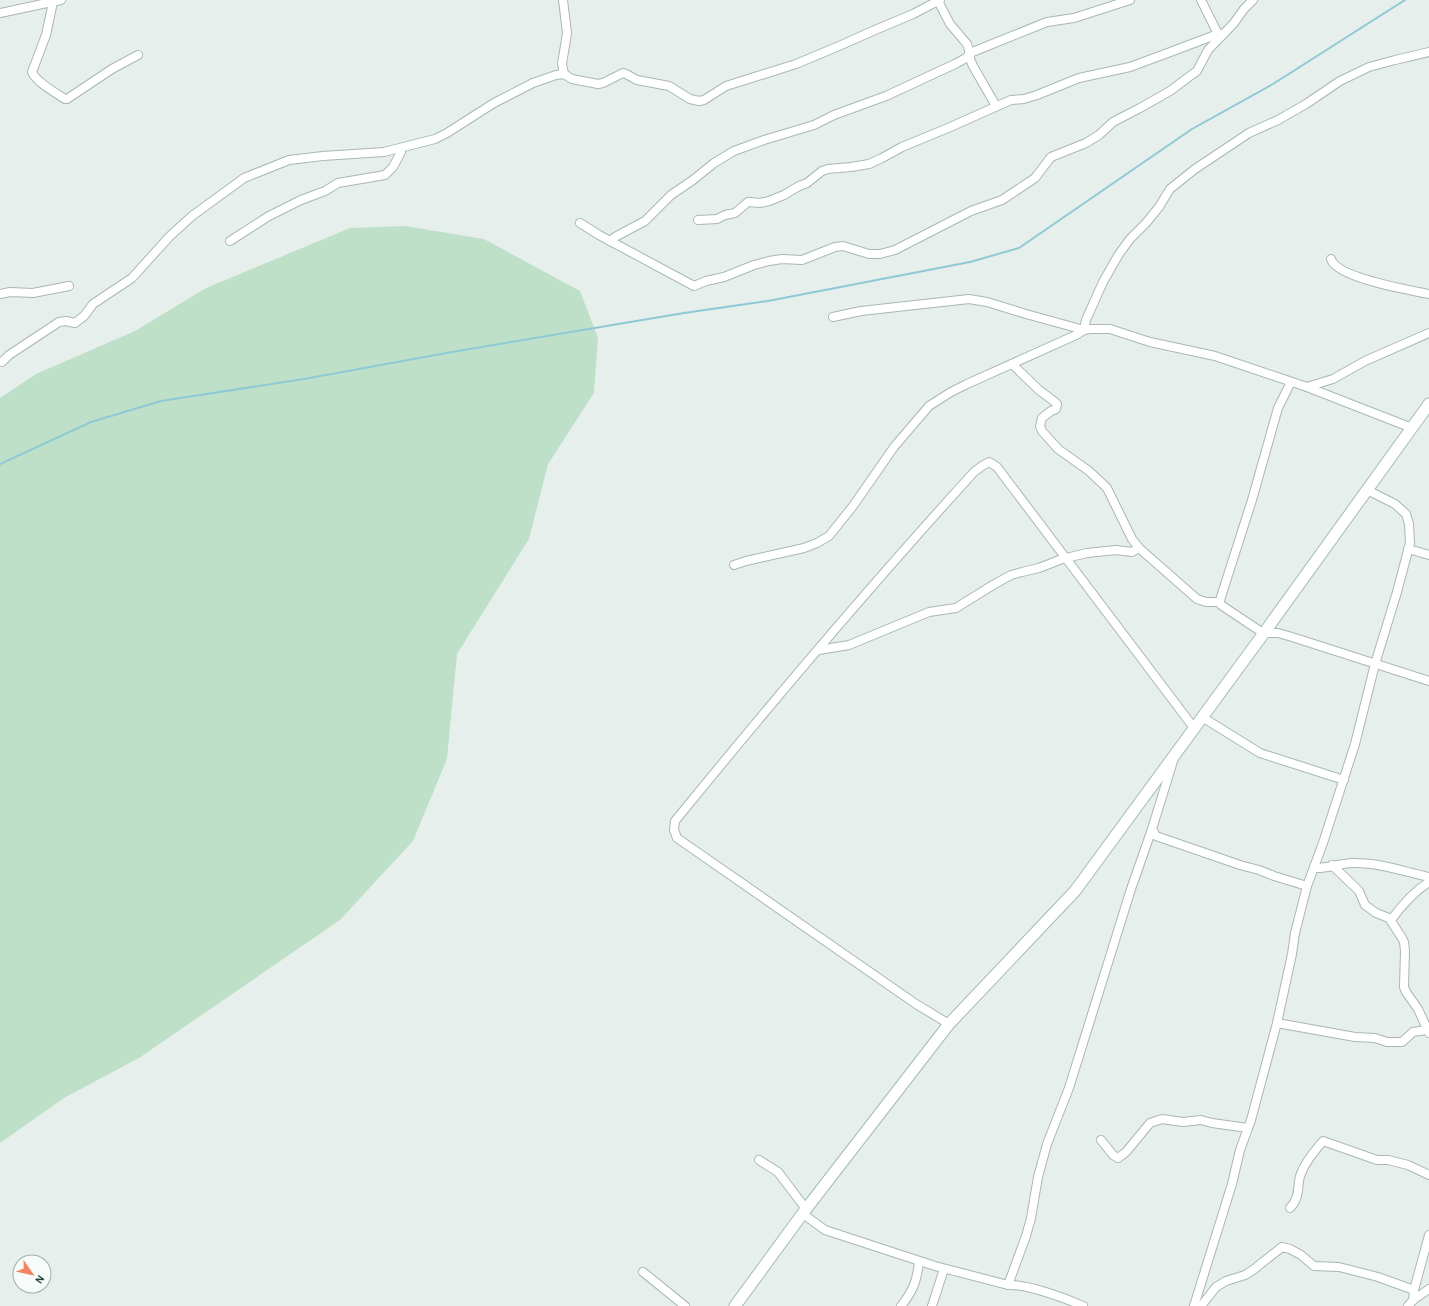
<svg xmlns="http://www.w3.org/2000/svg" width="1429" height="1306" viewBox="0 0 1429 1306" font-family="'Alegreya Sans',sans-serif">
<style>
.green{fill:#bfe0c8}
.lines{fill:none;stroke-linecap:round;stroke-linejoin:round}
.stream{stroke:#8ec9d4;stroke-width:2}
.street-casing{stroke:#a8b8b2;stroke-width:10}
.secondary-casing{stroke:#a4bbb3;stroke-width:13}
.street{stroke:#fff;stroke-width:8}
.secondary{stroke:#fff;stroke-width:11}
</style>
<rect width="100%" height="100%" fill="#e6efeb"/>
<!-- green -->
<polygon class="green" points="405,226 484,239 580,291 598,338 594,393 548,464 529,539 457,654 447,759 413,841 340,920 139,1058 64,1098 0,1143 0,398 36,374 135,331 206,288 350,228"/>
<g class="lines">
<!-- stream -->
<polyline class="stream" points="0,464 91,422 161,401 304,379 452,352 684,313 768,301 970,262 1019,248 1192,129 1273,84 1405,0"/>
<!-- street casing -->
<g class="street-casing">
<g id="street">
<polyline points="563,0 567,33 562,64 564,74"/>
<polyline points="1201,0 1218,34"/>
<polyline points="938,1 950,24 967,44 970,53 1047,22 1074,18 1130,0"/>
<path d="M53,2L46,35L32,72C36,82 56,93 65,99H67L112,69L138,55"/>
<polyline points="0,13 61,0"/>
<polyline points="970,53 970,59 973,66 996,106"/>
<polyline points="698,220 717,219 725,215 735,213 748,202 760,203 769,201 784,195 799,186 807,183 822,171 828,169 851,167 869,164 882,158 902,147 948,128 1011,100 1024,99 1037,95 1079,78 1130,67 1173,51 1218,34 1222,34"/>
<polyline points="580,223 599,235 694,286 706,281 724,277 754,265 769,261 782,259 802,260 835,247 843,246 869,254 880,254 895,250 971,211 1002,200 1035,178 1051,157 1086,143 1099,135 1113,122 1140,108 1170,91 1190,76 1197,71 1208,50 1234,23 1244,9 1253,0"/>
<polyline points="230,241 269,216 301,200 325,191 338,183 385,175 393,167 401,152 401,148"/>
<polyline points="610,241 615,237 645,221 671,195 693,180 714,163 734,151 764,140 814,125 834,115 886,96 955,64 966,58 970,53"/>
<path d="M1331,259C1337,278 1409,290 1429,294"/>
<polyline points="0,294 10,292 33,293 69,286"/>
<polyline points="833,317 861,311 969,299 987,302 1026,314 1084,330 1086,320 1103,282 1119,254 1130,239 1146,223 1159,207 1170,189 1195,169 1249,133 1278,120 1306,104 1340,81 1369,67 1395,60 1429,52"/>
<polyline points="2,362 9,355 59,322 66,321 75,323 84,316 93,304 132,278 170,236 192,216 244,178 289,160 323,156 384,152 435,139 447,133 494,103 533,83 556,75 564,74 572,79 598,84 603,83 623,73 626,74 637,80 669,86 690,99 699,101 704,100 726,86 796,64 839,46 875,30 913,14 940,0"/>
<polyline points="1012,364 1039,390 1055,402 1057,404 1056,409 1051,411 1042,418 1040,426 1042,431 1058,449 1089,471 1107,488 1132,539 1139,548 1197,599 1206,602 1220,602"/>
<polyline points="1291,382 1278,408 1252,500 1221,597 1220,602 1221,605 1263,633 1278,633 1292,637 1429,681"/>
<polyline points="1307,387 1333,379 1365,361 1429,333"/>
<polyline points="1408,549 1429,555"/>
<polyline points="734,565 746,561 804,548 817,543 829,536 853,506 894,447 929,406 951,392 967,384 1076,335 1084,330 1090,329 1110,329 1150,342 1215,356 1307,387 1412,428"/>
<polyline points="819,650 849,645 929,612 956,608 993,585 1011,575 1022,572 1039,568 1062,559 1087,553 1116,550 1132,552 1139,548"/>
<polyline points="1202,717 1260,753 1344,780"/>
<polyline points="1173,761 1152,829 1156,836 1240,865 1259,870 1274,876 1307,886"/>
<polyline points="1332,865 1359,891 1365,905 1376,913 1389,918 1402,938 1404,942 1405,951 1404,987 1406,992 1418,1009 1429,1033"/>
<path d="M1314,868C1328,869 1342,862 1356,863C1381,863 1405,872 1429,877"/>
<path d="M1391,920C1402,905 1413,892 1429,882"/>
<polyline points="1277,1023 1355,1037 1375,1038 1387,1042 1402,1042 1413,1032 1426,1030"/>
<path d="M949,1024L916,1004L677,838L674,830L675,821C772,702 871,585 974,472L982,466L989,462L997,467L1194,728"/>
<polyline points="1101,1140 1113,1155 1118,1158 1126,1152 1150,1123 1162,1119 1183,1122 1201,1120 1212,1123 1248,1128"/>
<polyline points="759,1160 778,1172 806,1209"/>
<path d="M1290,1208C1300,1198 1297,1188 1300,1176C1305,1162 1314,1152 1323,1141L1377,1160H1388L1408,1165L1429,1175"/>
<path d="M803,1214L825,1230L935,1266L1008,1285C1027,1284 1065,1298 1083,1306"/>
<polyline points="643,1272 685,1306"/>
<polyline points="1008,1285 1026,1236 1031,1218 1038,1177 1047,1144 1069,1088 1131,889 1152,829"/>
<polyline points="1413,1300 1414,1290 1429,1235"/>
<path d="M901,1306C913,1291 917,1281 919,1262"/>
<polyline points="932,1306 944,1269"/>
<polyline points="1194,1306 1232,1184 1240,1150 1251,1120 1277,1023 1292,954 1295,933 1307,886 1323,843 1355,744 1375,664 1397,592 1410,543 1409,524 1406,514 1395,504 1367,490"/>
<polyline points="1201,1306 1216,1287 1226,1281 1245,1275 1253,1270 1282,1247 1290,1249 1301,1255 1314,1266 1339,1267 1378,1277 1414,1290"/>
<polyline points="1408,1306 1413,1300 1429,1289"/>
</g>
</g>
<!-- secondary casing -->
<g class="secondary-casing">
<polyline id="secondary" points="735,1306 806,1209 949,1024 1075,891 1264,633 1429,404"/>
</g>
<!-- street -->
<use href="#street" class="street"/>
<!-- secondary -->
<use href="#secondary" class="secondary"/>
</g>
<!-- north arrow -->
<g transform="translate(32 1274) rotate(124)"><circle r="19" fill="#f7fbf9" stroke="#a3b1ad"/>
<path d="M0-3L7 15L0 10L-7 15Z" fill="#f4845f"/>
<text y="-6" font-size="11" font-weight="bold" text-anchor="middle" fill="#24423a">N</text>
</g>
</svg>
